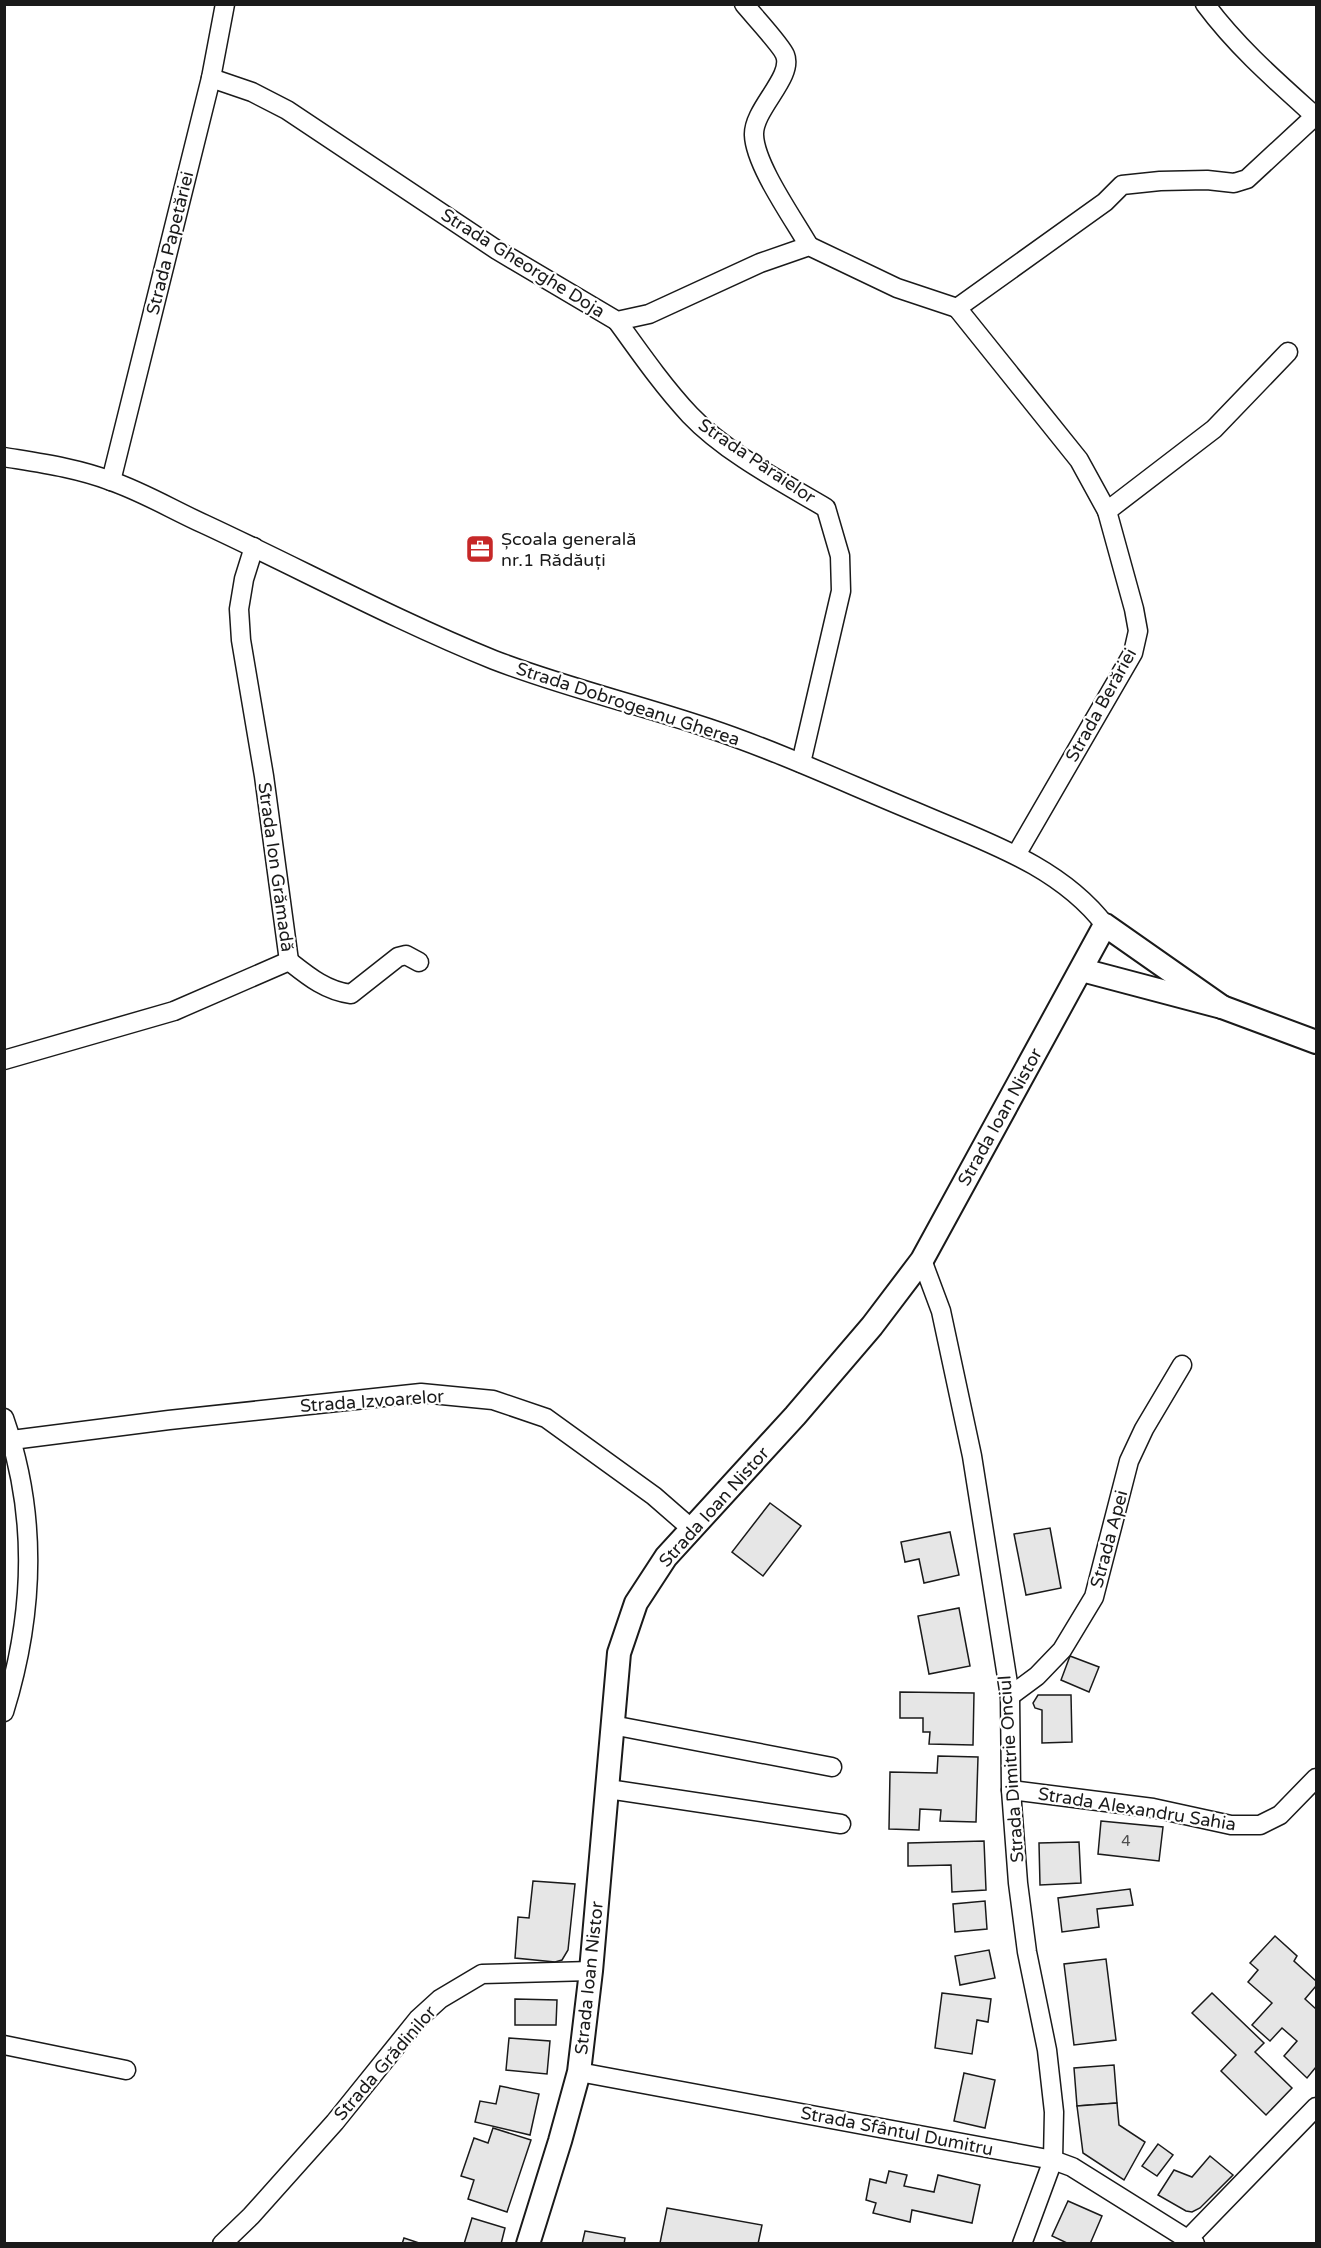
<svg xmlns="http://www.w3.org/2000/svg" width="1321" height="2248" viewBox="0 0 1321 2248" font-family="'Varela Round',sans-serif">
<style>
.building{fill:#e6e6e6;stroke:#1a1a1a;stroke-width:1.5}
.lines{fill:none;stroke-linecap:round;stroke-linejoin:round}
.minor-casing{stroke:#1a1a1a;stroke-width:21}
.tertiary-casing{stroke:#1a1a1a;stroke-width:26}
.minor{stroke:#fff;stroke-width:18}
.tertiary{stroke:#fff;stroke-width:22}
.labels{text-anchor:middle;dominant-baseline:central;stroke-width:4.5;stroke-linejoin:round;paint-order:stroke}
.number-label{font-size:15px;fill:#4d4d4d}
.street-label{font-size:18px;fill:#1a1a1a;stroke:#fff}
.poi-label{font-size:18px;fill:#1a1a1a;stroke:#fff;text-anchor:start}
</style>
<rect width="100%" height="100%" fill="#fff"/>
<!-- building -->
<g class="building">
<polygon points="770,1503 801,1526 763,1576 732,1552"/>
<polygon points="1050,1528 1061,1588 1026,1595 1014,1534"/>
<polygon points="950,1532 959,1575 924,1583 919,1559 905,1562 901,1542"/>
<polygon points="959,1608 970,1666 929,1674 918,1616"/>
<polygon points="1070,1656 1099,1667 1089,1692 1061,1680"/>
<polygon points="900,1692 974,1693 973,1745 929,1744 930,1732 923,1732 923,1718 900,1718"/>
<polygon points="1038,1695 1071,1695 1072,1742 1042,1743 1042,1710 1035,1708 1033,1703"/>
<polygon points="938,1756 978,1757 976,1822 940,1821 941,1810 920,1809 919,1830 889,1829 890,1772 937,1773"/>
<polygon points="1101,1821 1163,1827 1159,1861 1098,1854"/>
<polygon points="984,1841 986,1890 952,1892 951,1865 908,1866 908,1843"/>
<polygon points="1079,1842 1081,1883 1040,1885 1039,1843"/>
<polygon points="533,1881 575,1884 568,1950 562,1960 555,1962 515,1958 518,1917 529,1918"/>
<polygon points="1130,1889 1133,1905 1097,1909 1099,1927 1062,1932 1058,1898"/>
<polygon points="985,1901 987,1929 955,1932 953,1904"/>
<polygon points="1275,1936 1297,1956 1294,1961 1316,1981 1316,1986 1305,1999 1316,2009 1316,2067 1307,2078 1284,2056 1297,2041 1282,2028 1270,2041 1252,2025 1272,2003 1248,1982 1258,1970 1250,1963"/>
<polygon points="989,1950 995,1978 960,1985 955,1956"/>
<polygon points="1106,1959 1116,2040 1074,2045 1064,1964"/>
<polygon points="942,1993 991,1999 988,2022 977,2020 972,2054 935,2048"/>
<polygon points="1212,1993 1264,2043 1255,2052 1292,2088 1266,2115 1221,2071 1236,2055 1192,2013"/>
<polygon points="515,1999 557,2000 556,2025 515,2025"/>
<polygon points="509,2038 550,2041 547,2074 506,2070"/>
<polygon points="1114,2065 1117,2103 1077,2106 1074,2068"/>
<polygon points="964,2073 995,2080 985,2128 954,2121"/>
<polygon points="500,2086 539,2094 530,2135 475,2122 480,2101 496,2104"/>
<polygon points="1117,2103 1119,2125 1145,2142 1124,2180 1083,2153 1077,2106"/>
<polygon points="493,2128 531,2140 507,2212 468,2199 474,2180 461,2176 474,2138 488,2143"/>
<polygon points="1158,2144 1173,2155 1157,2176 1142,2166"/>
<polygon points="1210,2156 1233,2175 1200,2208 1192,2212 1186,2211 1158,2195 1174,2170 1192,2177"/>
<polygon points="889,2171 907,2175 904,2186 934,2192 938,2175 980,2185 972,2223 912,2210 910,2222 873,2213 876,2203 866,2200 870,2179 886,2183"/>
<polygon points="1068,2201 1102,2216 1090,2244 1069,2244 1052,2236"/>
<polygon points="667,2208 762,2225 758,2244 660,2243"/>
<polygon points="472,2218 505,2228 501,2244 464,2244"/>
<polygon points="585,2231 625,2238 624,2244 582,2244"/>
<polygon points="404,2238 422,2244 402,2244"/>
</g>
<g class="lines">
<!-- minor casing -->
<g class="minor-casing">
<g id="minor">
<path d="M744,4C752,14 782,46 785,55C794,77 753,109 754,135C755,165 793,218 809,246"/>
<path d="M1205,4C1237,47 1275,80 1315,116L1316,115"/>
<polyline points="211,78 252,92 287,110 497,250 617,321 649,314 760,263 809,246 897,288 957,308 1105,202 1122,185 1160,181 1207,180 1234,183 1247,179 1315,116"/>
<polyline points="957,308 1079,460 1107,511 1134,609 1138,631 1133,653 1016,855"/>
<path d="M617,321C640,353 663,386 690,415C725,452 782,482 826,508L840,556L841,591L801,763"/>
<path d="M4,457C40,463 77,468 111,481C143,492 173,510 204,524C301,569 395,620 494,660C564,687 637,704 708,728C780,752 850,785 921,814C986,842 1060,866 1105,925"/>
<polyline points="111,481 211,78 225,4"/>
<polyline points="1107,511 1214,429 1288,352"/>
<path d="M289,961C308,976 326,991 351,994L398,957L406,955L419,962"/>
<polyline points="4,1060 174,1011 289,961 264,776 241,640 239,609 244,579 254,547"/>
<polyline points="922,1260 941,1311 972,1456 1010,1696 1011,1790 1018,1883 1027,1952 1047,2050 1054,2112 1053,2160 1022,2244"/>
<path d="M4,1418C38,1515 34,1615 4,1712"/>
<polyline points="12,1440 169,1420 421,1393 493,1400 546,1418 654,1496 693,1530"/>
<polyline points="1010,1696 1037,1676 1062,1650 1094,1597 1129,1461 1144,1429 1182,1365"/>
<polyline points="612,1725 832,1767"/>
<polyline points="608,1789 841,1824"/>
<polyline points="1011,1790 1153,1808 1231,1825 1260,1825 1280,1815 1316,1778"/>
<polyline points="4,2045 126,2070"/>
<polyline points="579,2072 1053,2160 1072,2167 1195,2244"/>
<polyline points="1188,2239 1316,2107"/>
<polyline points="222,2244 251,2216 335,2122 418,2019 440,1999 482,1974 591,1971"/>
</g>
</g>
<!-- tertiary casing -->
<g class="tertiary-casing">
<g id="tertiary">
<polyline points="1082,970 1222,1007 1316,1042"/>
<polyline points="528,2244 560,2141 579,2072 591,1971 619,1653 636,1603 666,1557 795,1416 872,1326 922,1260 1105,925 1222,1007"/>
</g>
</g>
<!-- minor -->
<use href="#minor" class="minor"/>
<!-- tertiary -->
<use href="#tertiary" class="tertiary"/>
</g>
<!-- icons -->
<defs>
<g id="office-square" transform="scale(1.5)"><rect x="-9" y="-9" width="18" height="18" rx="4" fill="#c62828" stroke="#fff"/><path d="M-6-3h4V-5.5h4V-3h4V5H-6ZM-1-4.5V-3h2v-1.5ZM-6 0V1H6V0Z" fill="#fff"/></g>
</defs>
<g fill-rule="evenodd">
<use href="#office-square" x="480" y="549"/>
</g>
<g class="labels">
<!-- number labels -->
<g class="number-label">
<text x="1126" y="1841">4</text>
</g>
<!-- street labels -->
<g class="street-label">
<text transform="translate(170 243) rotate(-76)">Strada Papetăriei</text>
<text transform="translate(523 263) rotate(32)">Strada Gheorghe Doja</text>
<text transform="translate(757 461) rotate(34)">Strada Pâraielor</text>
<text transform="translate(628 704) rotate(18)">Strada Dobrogeanu Gherea</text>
<text transform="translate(1101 705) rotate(-61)">Strada Berăriei</text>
<text transform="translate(276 867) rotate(82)">Strada Ion Grămadă</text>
<text transform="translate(1000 1117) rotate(-61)">Strada Ioan Nistor</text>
<text transform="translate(372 1401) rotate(-4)">Strada Izvoarelor</text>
<text transform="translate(714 1507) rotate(-48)">Strada Ioan Nistor</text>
<text transform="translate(1109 1539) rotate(-75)">Strada Apei</text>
<text transform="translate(1011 1769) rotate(-94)">Strada Dimitrie Onciul</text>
<text transform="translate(1137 1809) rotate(9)">Strada Alexandru Sahia</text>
<text transform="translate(589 1978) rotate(-84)">Strada Ioan Nistor</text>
<text transform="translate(385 2063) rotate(-49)">Strada Grădinilor</text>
<text transform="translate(897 2131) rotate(11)">Strada Sfântul Dumitru</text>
</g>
<!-- poi labels -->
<g class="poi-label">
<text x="501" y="539">Școala generală<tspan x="501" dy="21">nr.1 Rădăuți</tspan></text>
</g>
</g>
<!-- border -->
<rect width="1321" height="2248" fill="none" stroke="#1a1a1a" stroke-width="12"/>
</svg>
